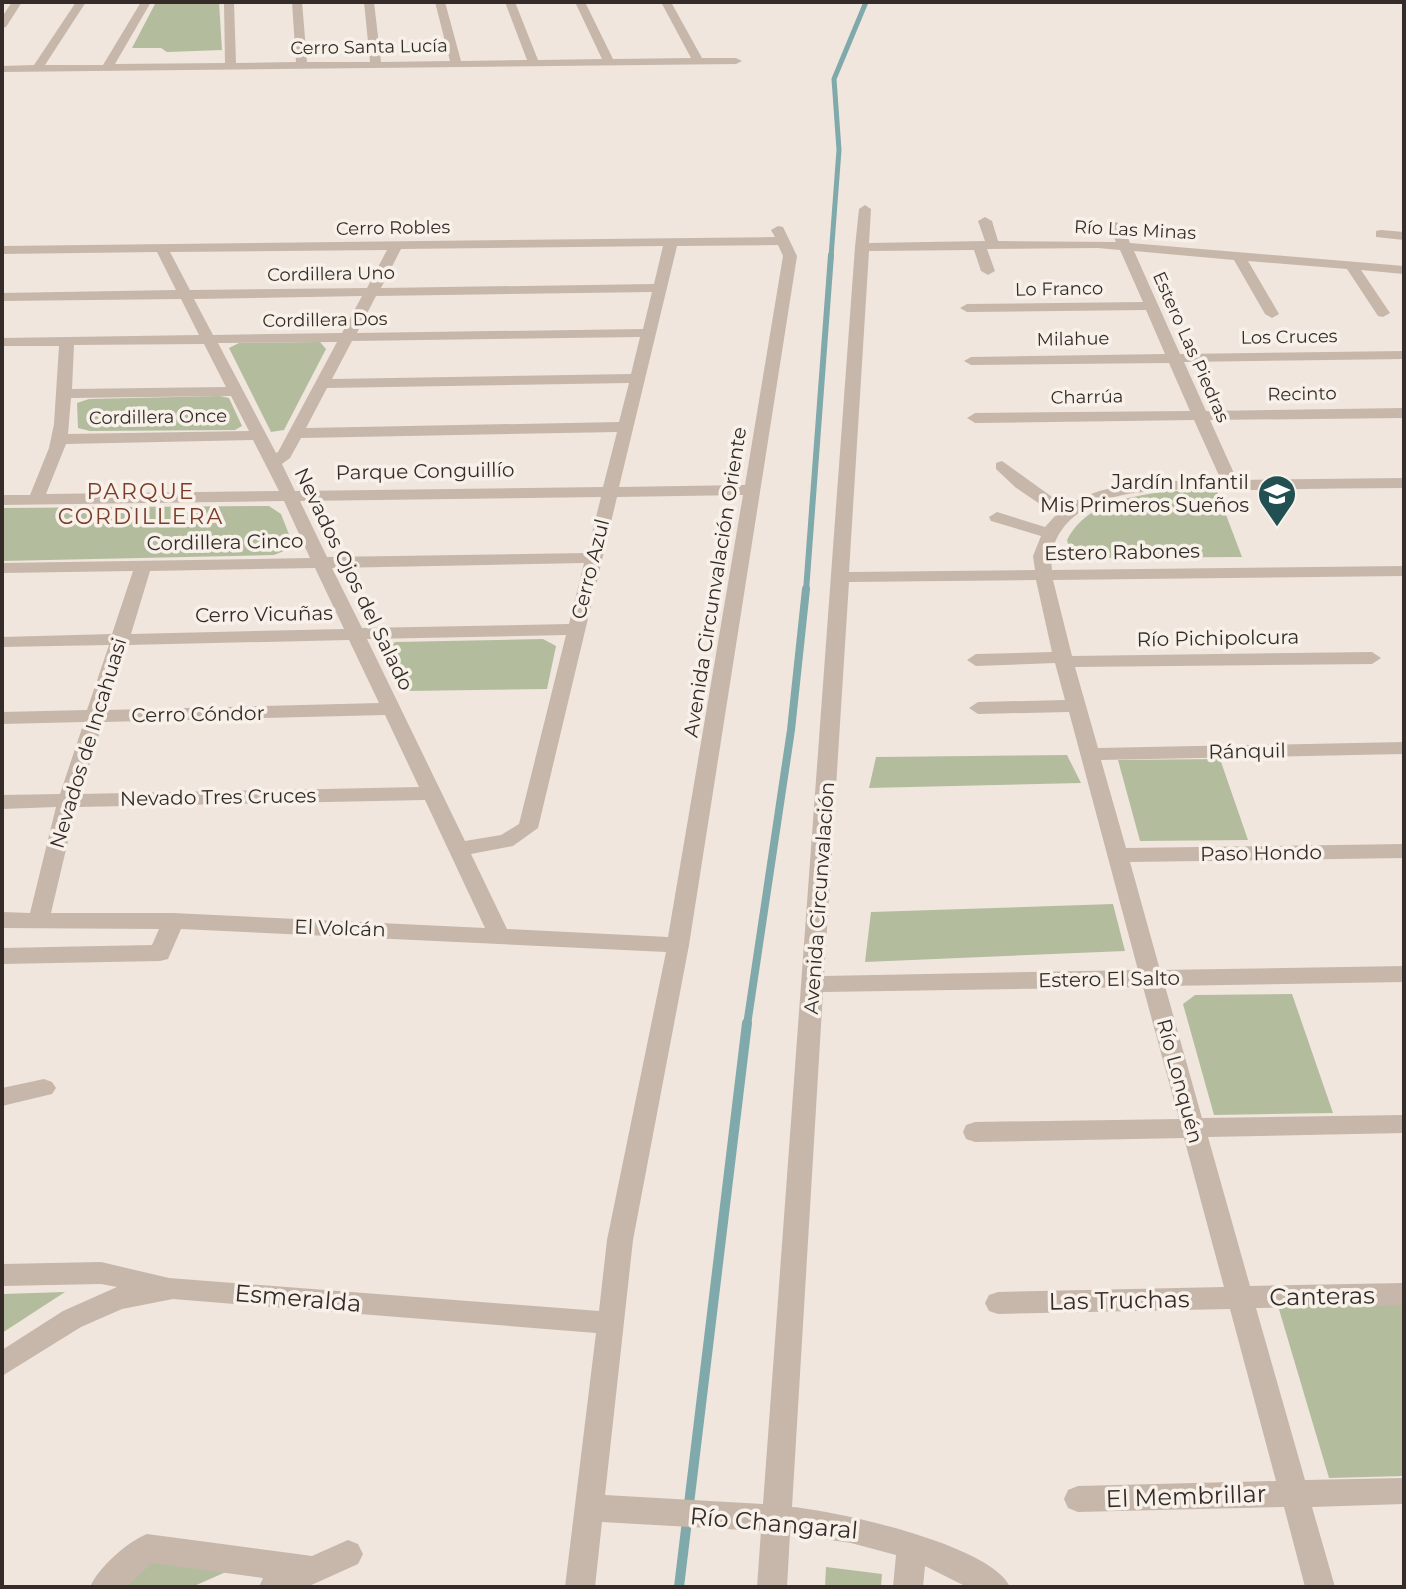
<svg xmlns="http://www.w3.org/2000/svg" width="1406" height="1589" viewBox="0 0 1406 1589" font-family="Montserrat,sans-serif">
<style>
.green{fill:#b3bd9e}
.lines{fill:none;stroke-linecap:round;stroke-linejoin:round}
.stream-far3{stroke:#7fa9aa;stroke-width:5}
.stream-far2{stroke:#7fa9aa;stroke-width:6}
.stream-far1{stroke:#7fa9aa;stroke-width:8}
.stream{stroke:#7fa9aa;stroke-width:10}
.minor{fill:#c6b7aa;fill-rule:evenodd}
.labels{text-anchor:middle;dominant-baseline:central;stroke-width:7;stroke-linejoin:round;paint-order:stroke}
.far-street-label{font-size:18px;fill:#352c29;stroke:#f8f1e9}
.street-label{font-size:20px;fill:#352c29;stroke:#f8f1e9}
.poi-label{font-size:20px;fill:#352c29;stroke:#f8f1e9;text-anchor:end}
.neighbourhood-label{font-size:22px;letter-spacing:2px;fill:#7c3c2a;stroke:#f8f1e9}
.near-street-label{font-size:24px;fill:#352c29;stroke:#f8f1e9}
</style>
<rect width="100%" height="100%" fill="#f0e6dd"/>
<!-- green -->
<g class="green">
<polygon points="156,2 219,2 222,50 167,52 161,48 132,48"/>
<polygon points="320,342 326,349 284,430 271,432 229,348 239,343"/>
<polygon points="220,396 229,398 242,426 235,430 90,431 78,428 77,403 89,399"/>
<path d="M1170,491H1217L1242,557L1072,558L1067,540C1086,502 1132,496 1170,491Z"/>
<polygon points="269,506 281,514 294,547 274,555 2,561 2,508"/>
<polygon points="543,639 556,646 547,689 407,691 387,650 395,642"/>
<polygon points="1067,755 1081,783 869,788 876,757"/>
<polygon points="1220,759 1248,840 1140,841 1118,760"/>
<polygon points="1113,904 1125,951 865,962 871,912"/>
<polygon points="1292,994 1333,1113 1214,1115 1183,1004 1195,995"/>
<polygon points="65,1292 2,1333 2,1294"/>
<polygon points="1404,1303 1404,1476 1329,1478 1278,1306"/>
<polygon points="152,1562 244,1564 192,1587 121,1587"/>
<polygon points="826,1567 882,1574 881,1587 825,1587"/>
</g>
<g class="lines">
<!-- stream-far3 -->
<polyline class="stream-far3" points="831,257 839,150 834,79 866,2"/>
<!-- stream-far2 -->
<polyline class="stream-far2" points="806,591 831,255"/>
<!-- stream-far1 -->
<polyline class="stream-far1" points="747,1025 791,730 806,589"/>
<!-- stream -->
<polyline class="stream" points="679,1587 747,1023"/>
<!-- minor -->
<g class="minor">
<polygon points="12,2 22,2 6,27 2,28 2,17"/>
<polygon points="76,2 86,2 45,65 103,65 141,2 151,2 115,64 225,63 224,2 234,2 236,63 296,62 292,2 302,2 307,62 370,62 364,2 374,2 381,62 450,61 435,2 445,2 461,61 527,60 505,2 515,2 538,60 602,59 575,2 585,2 613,59 691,58 661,2 671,2 702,58 736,58 742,61 736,64 2,72 2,66 34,65"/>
<path d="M865,205L871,209L869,243L985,241L978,221L985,217L992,221L998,241L1116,242L1109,226L1116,222L1123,226L1130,243L1404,266V274L1361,270L1390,313L1383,317L1378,316L1347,269L1248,261L1279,314L1272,318L1265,314L1234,260L1134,251L1180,354L1404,351V359L1184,362L1206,411L1404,408V418L1210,420L1237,480L1404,478V488C1355,488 1305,489 1256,490C1206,491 1122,482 1080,512C1060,526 1049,546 1052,570L1404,566V576L1053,580L1072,656L1372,652L1381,658L1372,664L1075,667L1098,748L1404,742V754L1101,760L1126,848L1404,844V858L1130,862L1160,970L1404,966V982L1165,986L1202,1118L1404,1115V1133L1208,1137L1250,1286L1404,1283V1305L1256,1308L1305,1480L1404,1478V1504L1312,1507L1335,1587H1305L1284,1507L1078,1512L1068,1508L1064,1499L1068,1490L1078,1486L1276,1481L1230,1309L998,1314L989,1311L985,1303L989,1295L998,1292L1224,1287L1184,1138L975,1142L966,1139L963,1132L966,1125L975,1122L1179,1119L1143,987L823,992L792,1507C837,1511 992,1545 1010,1587H967L925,1566L923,1587H893L896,1555L851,1543L790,1534L787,1587H757L761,1531L602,1522L595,1587H565L596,1333L173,1299L122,1309L81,1327L2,1376V1350L63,1311L117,1287L101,1284L2,1286V1264L101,1262L169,1278L599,1311L607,1240L666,952L181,929L168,959L160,961L2,964V948L152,945L159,929L2,928V912L30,913L56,807L2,809V795L60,794L84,722L2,724V712L87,710L109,645L2,647V637L112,634L133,571L2,573V563L310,558L284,501L2,505V495H30L49,448L54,424L59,346H2V338L199,335L181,299L2,301V293L176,290L157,252L2,254V246L775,237L771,230L778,226L783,227L797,256L689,945L633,1240L605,1495L763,1504L855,247L859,209ZM778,245L783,256L745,485L619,487L677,246ZM663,246L654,284L381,288L401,249ZM1098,248L1120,250L1143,302L967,304L960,308L967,312L1146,310L1165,354L971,357L964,361L971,365L1169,363L1190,411L975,413L967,418L975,423L1194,420L1221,480C1176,481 1103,479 1066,507L1002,461L996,463V469L1015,487L1056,515L1045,527L997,512L989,517L991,521L1041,536L1033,556L1035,570L849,572L869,251L974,250L981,271L988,275L995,271L987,249ZM387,250L367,288L190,290L170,252ZM652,292L643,329L357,333L376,296ZM362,296L342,333L213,335L194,299ZM640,337L631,374L332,379L352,341ZM337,342L278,452L276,453L218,343ZM204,344L226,387L72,389L74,345ZM629,383L619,422L306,428L327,388ZM231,396L249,431L68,434L71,398ZM617,432L603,487L295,491L282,464L290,458L301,438ZM253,440L279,491L46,494L66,444ZM743,495L668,937L507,929L471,854L513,846L538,828L617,497ZM601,497L587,553L327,557L300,501ZM584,563L569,624L362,628L332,568ZM315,568L344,629L131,634L150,571ZM1036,580L1052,652L976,654L967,660L976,666L1055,663L1065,700L978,702L969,708L978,714L1069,712L1138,970L824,976L849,582ZM566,635L519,824L501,835L465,841L367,639ZM349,640L379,703L107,710L127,645ZM385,715L419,787L80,794L103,722ZM425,800L485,928L173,913H51L76,807Z"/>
<polygon points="1381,230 1404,232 1404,240 1376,237 1376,231"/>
<polygon points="44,1079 52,1082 56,1088 52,1094 2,1106 2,1088"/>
<path d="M147,1534L312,1556L348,1540L358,1544L363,1554L358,1564L307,1587H259L263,1578L152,1563L126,1587H90C99,1567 127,1542 147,1534Z"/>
</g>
</g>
<!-- icons -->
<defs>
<g id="school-pin" transform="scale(2)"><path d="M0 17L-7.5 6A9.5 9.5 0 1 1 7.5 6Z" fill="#225052" stroke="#f8f1e9"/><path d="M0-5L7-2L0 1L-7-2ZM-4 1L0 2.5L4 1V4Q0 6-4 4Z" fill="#fff"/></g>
</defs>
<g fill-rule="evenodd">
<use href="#school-pin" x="1277" y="494"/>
</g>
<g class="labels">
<!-- far-street labels -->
<g class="far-street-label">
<text transform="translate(369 47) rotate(-1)">Cerro Santa Lucía</text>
<text transform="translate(393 228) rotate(-1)">Cerro Robles</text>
<text transform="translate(1135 230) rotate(3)">Río Las Minas</text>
<text transform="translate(331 274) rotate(-1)">Cordillera Uno</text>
<text transform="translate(1059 289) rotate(-1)">Lo Franco</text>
<text transform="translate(325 320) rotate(-1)">Cordillera Dos</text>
<text transform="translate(1289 337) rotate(-1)">Los Cruces</text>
<text transform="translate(1073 339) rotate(-1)">Milahue</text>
<text transform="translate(1191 347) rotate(66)">Estero Las Piedras</text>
<text transform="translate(1302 394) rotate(-1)">Recinto</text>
<text transform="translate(1087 397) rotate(-1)">Charrúa</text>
<text transform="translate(158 417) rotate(-1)">Cordillera Once</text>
</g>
<!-- street labels -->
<g class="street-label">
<text transform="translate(425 471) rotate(-1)">Parque Conguillío</text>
<text transform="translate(225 542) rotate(-1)">Cordillera Cinco</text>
<text transform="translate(1122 552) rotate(-1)">Estero Rabones</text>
<text transform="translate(590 569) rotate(-76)">Cerro Azul</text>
<text transform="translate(354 579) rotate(64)">Nevados Ojos del Salado</text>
<text transform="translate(715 582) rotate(-81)">Avenida Circunvalación Oriente</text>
<text transform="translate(264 614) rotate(-1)">Cerro Vicuñas</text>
<text transform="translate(1218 638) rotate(-1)">Río Pichipolcura</text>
<text transform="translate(198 714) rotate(-1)">Cerro Cóndor</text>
<text transform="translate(88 743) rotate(-73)">Nevados de Incahuasi</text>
<text transform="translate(1247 751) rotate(-1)">Ránquil</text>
<text transform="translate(218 797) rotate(-1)">Nevado Tres Cruces</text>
<text transform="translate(1261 853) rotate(-1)">Paso Hondo</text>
<text transform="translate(819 898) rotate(-86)">Avenida Circunvalación</text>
<text transform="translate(340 928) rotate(2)">El Volcán</text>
<text transform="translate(1109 979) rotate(-1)">Estero El Salto</text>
<text transform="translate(1180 1081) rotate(75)">Río Lonquén</text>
</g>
<!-- poi labels -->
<g class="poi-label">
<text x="1249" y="482">Jardín Infantil<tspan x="1249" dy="23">Mis Primeros Sueños</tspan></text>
</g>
<!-- neighbourhood labels -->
<g class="neighbourhood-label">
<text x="141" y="491">PARQUE<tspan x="141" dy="25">CORDILLERA</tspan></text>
</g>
<!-- near-street labels -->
<g class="near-street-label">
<text transform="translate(1322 1296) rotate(-1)">Canteras</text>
<text transform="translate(298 1298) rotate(5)">Esmeralda</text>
<text transform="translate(1119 1300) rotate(-1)">Las Truchas</text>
<text transform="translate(1186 1496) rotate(-2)">El Membrillar</text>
<text transform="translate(774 1523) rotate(5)">Río Changaral</text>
</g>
</g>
<!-- border -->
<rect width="1406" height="1589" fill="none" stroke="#352c29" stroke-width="8"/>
</svg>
